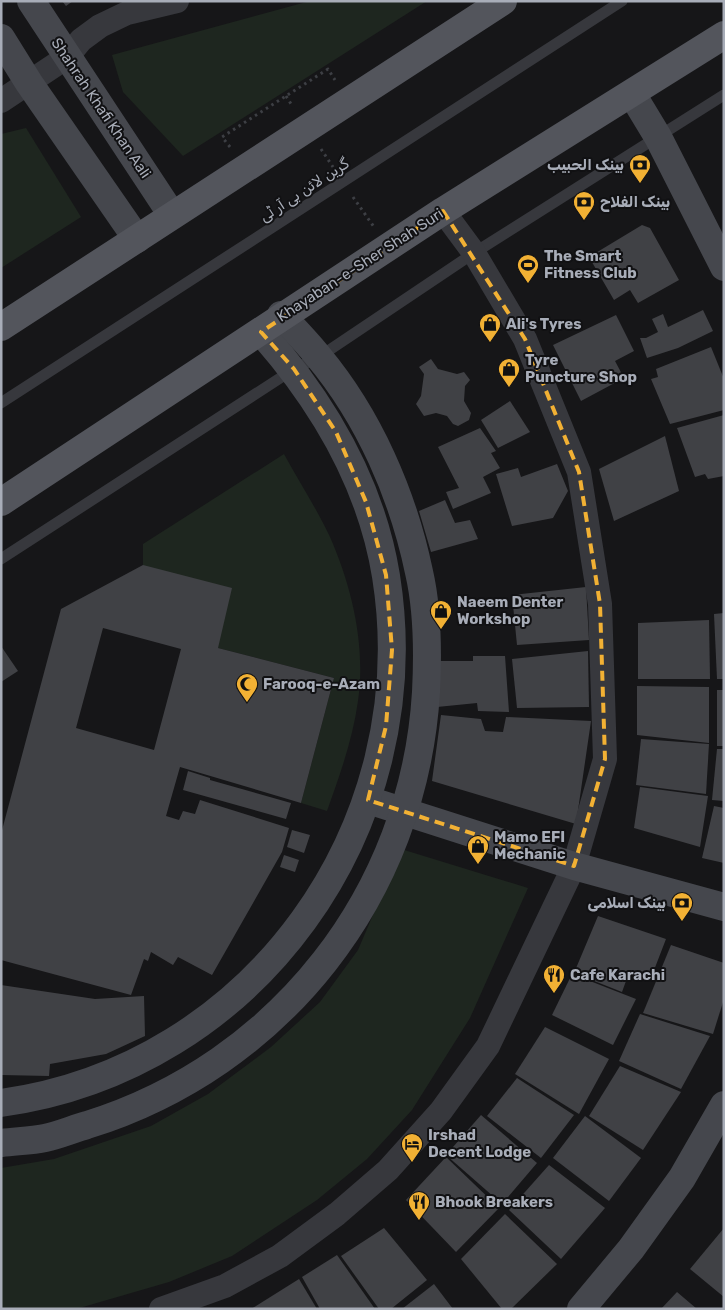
<svg xmlns="http://www.w3.org/2000/svg" width="725" height="1310" viewBox="0 0 725 1310" font-family="Rubik,Cairo,sans-serif">
<style>
.green{fill:#1e261f}
.building{fill:#404145;fill-rule:evenodd}
.lines{fill:none;stroke-linecap:round;stroke-linejoin:round}
.path{stroke:#3d3f44;stroke-width:3;stroke-dasharray:2.5 4;stroke-linecap:butt}
.lane{stroke:#37383d;stroke-width:11}
.street{stroke:#37383d;stroke-width:24}
.secondary{stroke:#45474d;stroke-width:28}
.primary{stroke:#53555c;stroke-width:28}
.marked{fill:none;stroke:#f2b134;stroke-width:4;stroke-dasharray:10 6;stroke-linejoin:round}
.labels{text-anchor:middle;dominant-baseline:central;stroke-width:4;stroke-linejoin:round;paint-order:stroke}
.street-label{font-size:15px;fill:#a8adb8;stroke:#111113}
.poi-label{font-size:15px;font-weight:bold;fill:#a8adb8;stroke:#111113;text-anchor:start}
</style>
<rect width="100%" height="100%" fill="#161618"/>
<!-- green -->
<g class="green">
<polygon points="310,1 427,1 183,156 123,92 112,55"/>
<polygon points="26,128 81,217 1,268 1,134"/>
<path d="M284,454C299,482 317,509 330,537C352,587 366,646 358,701C353,738 340,775 327,811L301,803L334,678L218,648L143,565V544Z"/>
<polygon points="401,849 528,888 470,1018 412,1110 367,1159 317,1200 232,1256 169,1282 76,1309 1,1309 1,1168 54,1159 151,1126 208,1094 271,1047 320,1002 358,950"/>
</g>
<!-- building -->
<g class="building">
<polygon points="62,1 73,1 66,6"/>
<polygon points="642,225 650,228 679,280 638,303 630,290 614,300 589,257"/>
<polygon points="703,310 713,331 678,348 647,358 640,338 646,338 658,332 652,319 663,314 668,327"/>
<polygon points="616,315 634,351 615,361 624,378 581,401 553,345"/>
<polygon points="711,347 724,379 724,410 670,424 651,379 658,377 656,369"/>
<polygon points="431,359 438,369 457,374 464,372 470,380 465,386 464,401 471,413 469,420 458,426 453,424 447,416 436,413 424,416 416,404 421,396 424,374 419,367"/>
<polygon points="510,401 530,432 498,448 481,420"/>
<polygon points="724,415 724,476 708,479 705,474 695,477 677,428"/>
<polygon points="480,428 496,451 491,453 500,468 483,477 491,493 453,509 446,492 459,488 438,447"/>
<polygon points="665,436 679,491 614,521 599,469"/>
<polygon points="557,464 568,491 553,518 512,526 496,474 518,468 521,477"/>
<polygon points="445,500 455,523 470,520 478,539 431,552 419,511"/>
<path d="M143,565L232,588L218,648L334,678L301,803L180,767L166,816L179,820L183,811L195,814L200,800L289,828L282,852L212,975L178,957L173,965L151,952L148,961L144,959L131,995L1,960V834L61,609ZM103,628L181,649L154,750L76,728Z"/>
<polygon points="586,587 589,640 517,645 512,595"/>
<polygon points="724,613 724,679 717,679 714,614"/>
<polygon points="709,620 710,679 638,679 638,623"/>
<polygon points="1,646 18,671 1,682"/>
<polygon points="588,651 589,707 517,708 512,659"/>
<polygon points="473,656 505,656 509,712 478,711 477,703 437,707 434,661 473,661"/>
<polygon points="637,686 709,687 709,743 637,735"/>
<rect x="717" y="690" width="7" height="56"/>
<polygon points="441,715 481,719 485,731 503,732 506,717 591,721 576,824 432,781"/>
<polygon points="641,739 709,744 706,794 636,785"/>
<polygon points="717,749 724,749 724,801 712,800"/>
<polygon points="188,771 210,778 210,780 291,803 286,819 183,790"/>
<polygon points="640,787 708,796 700,847 634,828"/>
<polygon points="714,806 724,808 724,863 702,858"/>
<polygon points="292,830 310,835 304,853 287,847"/>
<polygon points="284,855 299,860 295,872 280,867"/>
<polygon points="598,916 666,939 651,978 630,970 622,992 574,973"/>
<polygon points="671,945 724,963 724,999 713,1034 643,1013"/>
<polygon points="572,974 636,999 613,1045 552,1015"/>
<polygon points="1,985 95,999 144,996 145,1036 106,1054 50,1064 49,1076 1,1075"/>
<polygon points="640,1014 710,1036 681,1089 619,1061"/>
<polygon points="545,1027 609,1059 579,1114 515,1074"/>
<polygon points="620,1066 681,1092 643,1150 589,1116"/>
<polygon points="517,1078 574,1115 541,1158 487,1116"/>
<polygon points="481,1115 537,1163 502,1204 446,1155"/>
<polygon points="585,1116 641,1158 609,1201 553,1158"/>
<polygon points="446,1157 499,1208 456,1252 406,1200"/>
<polygon points="549,1165 605,1208 561,1259 509,1210"/>
<polygon points="505,1214 557,1264 511,1309 502,1309 461,1259"/>
<polygon points="384,1228 427,1280 391,1309 379,1309 341,1256"/>
<polygon points="724,1228 724,1297 690,1269"/>
<polygon points="337,1255 375,1309 320,1309 302,1277"/>
<polygon points="299,1279 317,1309 251,1309"/>
<polygon points="434,1284 453,1309 402,1309"/>
<polygon points="677,1292 697,1309 661,1309"/>
</g>
<g class="lines">
<!-- path -->
<g class="path">
<polyline points="286,96 293,107"/>
<polyline points="230,147 222,137 328,69 335,80"/>
<polyline points="321,149 333,167"/>
<polyline points="353,197 374,227"/>
</g>
<!-- lane -->
<g class="lane">
<polyline points="1,403 622,1"/>
<polyline points="1,559 294,369 319,357 474,253 724,95"/>
</g>
<!-- street -->
<g class="street">
<polyline points="1,101 67,57 81,40 100,26 127,13 177,1"/>
<polyline points="161,1309 225,1286 280,1256 337,1214 388,1170 441,1111 488,1046 574,866 605,759 600,604 579,472 525,339 474,253 443,211"/>
</g>
<!-- secondary -->
<g class="secondary">
<polyline points="31,1 172,215"/>
<polyline points="1,38 29,83 137,239"/>
<polyline points="632,94 658,137 724,267"/>
<polyline points="368,800 574,866 724,907"/>
<path d="M1,1103C254,1068 426,827 386,576C371,483 322,401 261,332"/>
<path d="M1,1143C16,1141 31,1141 45,1138C59,1135 73,1129 87,1125C280,1065 414,894 426,692C428,653 428,611 419,572C403,495 369,417 318,356C307,342 294,329 281,315"/>
<polyline points="581,1309 631,1249 682,1178 724,1105"/>
</g>
<!-- primary -->
<g class="primary">
<polyline points="1,327 503,1"/>
<polyline points="1,502 443,211 724,35"/>
</g>
</g>
<!-- marked area -->
<path class="marked" d="M443,211L525,339L579,472L600,604L605,759L574,866L368,800L386,726L392,650L386,575L366,502L336,432L294,369L261,332Z"/>
<!-- icons -->
<defs>
<g id="bank-pin" transform="scale(1.125)"><path d="M0 17L-7.5 6A9.5 9.5 0 1 1 7.5 6Z" fill="#f2b134" stroke="#111113"/><path d="M-6-4H6V4H-6ZM0-2.3a2.3 2.3 0 1 0 0 4.6a2.3 2.3 0 1 0 0-4.6Z" fill="#111"/></g>
<g id="stadium-pin" transform="scale(1.125)"><path d="M0 17L-7.5 6A9.5 9.5 0 1 1 7.5 6Z" fill="#f2b134" stroke="#111113"/><path d="M0-5a6.5 5 0 1 0 0 10a6.5 5 0 1 0 0-10ZM-3.5-1.8h7v3.6h-7Z" fill="#111"/></g>
<g id="shop-pin" transform="scale(1.125)"><path d="M0 17L-7.5 6A9.5 9.5 0 1 1 7.5 6Z" fill="#f2b134" stroke="#111113"/><path d="M-5-2.5h2.3a2.7 3.5 0 0 1 5.4 0H5L5.5 6h-11ZM-1.5-2.5h3a1.5 2.3 0 0 0-3 0Z" fill="#111"/></g>
<g id="mosque-pin" transform="scale(1.125)"><path d="M0 17L-7.5 6A9.5 9.5 0 1 1 7.5 6Z" fill="#f2b134" stroke="#111113"/><path d="M3.5-4.9A6 6 0 1 0 3.5 4.9A5 5 0 1 1 3.5-4.9Z" fill="#111"/></g>
<g id="restaurant-pin" transform="scale(1.125)"><path d="M0 17L-7.5 6A9.5 9.5 0 1 1 7.5 6Z" fill="#f2b134" stroke="#111113"/><path d="M-5-6h1v4h1v-4h1v4h1v-4h1v5L-1.5 .5V6h-2V.5L-5-1ZM5-6V6H3V1.5H1.5Q1.5-4 5-6Z" fill="#111"/></g>
<g id="hotel-pin" transform="scale(1.125)"><path d="M0 17L-7.5 6A9.5 9.5 0 1 1 7.5 6Z" fill="#f2b134" stroke="#111113"/><path d="M-6-4.5h1.5V1H6V5H4.5V3h-9V5H-6ZM-4 0a1.8 1.8 0 1 1 3.6 0ZM.5 0V-2.5h3Q6-2.5 6 0Z" fill="#111"/></g>
</defs>
<g fill-rule="evenodd">
<use href="#bank-pin" x="640" y="165"/>
<use href="#bank-pin" x="584" y="202"/>
<use href="#stadium-pin" x="528" y="265"/>
<use href="#shop-pin" x="490" y="324"/>
<use href="#shop-pin" x="509" y="369"/>
<use href="#shop-pin" x="441" y="611"/>
<use href="#mosque-pin" x="247" y="684"/>
<use href="#shop-pin" x="478" y="846"/>
<use href="#bank-pin" x="682" y="903"/>
<use href="#restaurant-pin" x="554" y="975"/>
<use href="#hotel-pin" x="412" y="1144"/>
<use href="#restaurant-pin" x="419" y="1202"/>
</g>
<g class="labels">
<!-- street labels -->
<g class="street-label">
<text transform="translate(101 108) rotate(56)">Shahrah Khafi Khan Aali</text>
<text transform="translate(304 190) rotate(-33)">گرین لائن بی آر ٹی</text>
<text transform="translate(360 265) rotate(-33)">Khayaban-e-Sher Shah Suri</text>
</g>
<!-- poi labels -->
<g class="poi-label">
<text x="624" y="165" text-anchor="end">بينک الحبيب</text>
<text x="600" y="202">بینک الفلاح</text>
<text x="544" y="256">The Smart<tspan x="544" dy="17">Fitness Club</tspan></text>
<text x="506" y="324">Ali's Tyres</text>
<text x="525" y="360">Tyre<tspan x="525" dy="17">Puncture Shop</tspan></text>
<text x="457" y="602">Naeem Denter<tspan x="457" dy="17">Workshop</tspan></text>
<text x="263" y="684">Farooq-e-Azam</text>
<text x="494" y="837">Mamo EFI<tspan x="494" dy="17">Mechanic</tspan></text>
<text x="666" y="903" text-anchor="end">بینک اسلامی</text>
<text x="570" y="975">Cafe Karachi</text>
<text x="428" y="1135">Irshad<tspan x="428" dy="17">Decent Lodge</tspan></text>
<text x="435" y="1202">Bhook Breakers</text>
</g>
</g>
<!-- border -->
<rect width="725" height="1310" fill="none" stroke="#a8adb8" stroke-width="5"/>
</svg>
